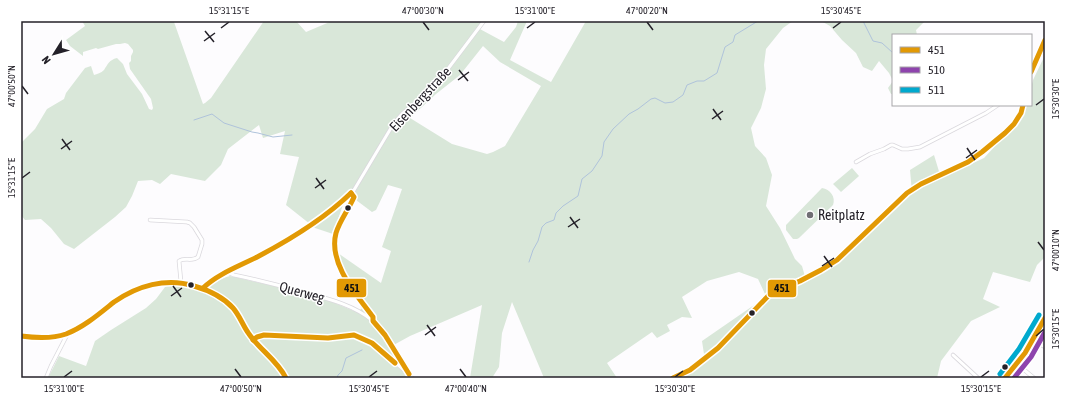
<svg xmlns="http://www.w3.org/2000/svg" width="1066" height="399" viewBox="0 0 1066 399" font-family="'Asap Condensed',sans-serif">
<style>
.green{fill:#d9e7d9;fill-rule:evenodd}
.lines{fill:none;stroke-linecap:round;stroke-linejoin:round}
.stream{stroke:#afc3db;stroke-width:1}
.street-casing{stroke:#dad8dd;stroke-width:4.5}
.secondary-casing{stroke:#dad8dd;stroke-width:5.5}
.street{stroke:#fff;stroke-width:3}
.secondary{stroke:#fcfafb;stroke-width:4}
.bus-1-casing{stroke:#fff;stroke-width:8}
.bus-2-casing{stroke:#fff;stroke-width:8}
.bus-3-casing{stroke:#fff;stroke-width:8}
.bus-1{stroke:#e29904;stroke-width:5}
.bus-2{stroke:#8e44ad;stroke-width:5}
.bus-3{stroke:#00a9ce;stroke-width:5}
.ticks{fill:none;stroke:#242129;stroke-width:1.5}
.bus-dot{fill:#242129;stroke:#fff;stroke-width:1.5}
.poi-dot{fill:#706e74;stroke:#fff;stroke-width:1.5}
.labels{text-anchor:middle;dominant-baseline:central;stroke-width:3;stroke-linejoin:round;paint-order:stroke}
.street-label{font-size:14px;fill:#242129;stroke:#fff}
.poi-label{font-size:14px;fill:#242129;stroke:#fff;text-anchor:start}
.line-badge{stroke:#fff;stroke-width:1.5}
.pale-badge-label{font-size:11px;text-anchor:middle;font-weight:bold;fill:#111}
.neatline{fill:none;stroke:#242129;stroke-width:1.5}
.ticks-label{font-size:10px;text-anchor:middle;fill:#242129}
</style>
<rect width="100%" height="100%" fill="#fdfcfe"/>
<!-- green -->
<g class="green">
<path d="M82,21H174V22L203,104L205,103L211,98L264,21H296L306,32L332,21H483L478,28L504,42L516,27L518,21H527L510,60L551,82L586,21H793L783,28L766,49L764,65L766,89L761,108L751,128L755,146L766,158L772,175L766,206L780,228L795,259L802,266L806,280L830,268L850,252L876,224L912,193L910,170L934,155L941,178L984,158L1023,116L1026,105H1031V88L1033,80L1045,55V257L1037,265L1030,282L993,272L983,299L1000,307L971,321L941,361L937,378H679L697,369V363L704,354L702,341L757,303L765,294L758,279L739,272L707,281L682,297L692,318L682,317L667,325L670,331L657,338L652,332L607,363L617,378H544L512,302L502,333L499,367L492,378H470L482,305L410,336L390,347L407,378H48L59,356L86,366L95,341L111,330L146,308L156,299L165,287L171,284C182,284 192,289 203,287C212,286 220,278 230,276L287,289L330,301L354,311L360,310L363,307L348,287L335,251L381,283L391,251L382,247L402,189L388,185L376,210L372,212L348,194L346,196L333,234L315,228L286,205L299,157L280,154L285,131L263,138L259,125L228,149L221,165L205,181L171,174L160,184L152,180L138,181L132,196L126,207L115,217L74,249L64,244L51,228L41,219L25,220L21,215V143L35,129L47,109L64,99L66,93L85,68L91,66L94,75C97,74 101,73 104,70C108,64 109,60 117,58L123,64L127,74L142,94L149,109L152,110L153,108L151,99L130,69L129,63L131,61V56L133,52V50L128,44L125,43L120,44H116L98,49L96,48L83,52V56L70,46L66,40L85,26ZM483,46L500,62L541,86L505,146L493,152L487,154L452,144L410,118L436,94L460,75Z"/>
<polygon points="821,21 925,21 916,30 917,35 893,35 893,94 891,94 888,88 893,81 889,73 879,61 872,71 863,67 856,53 842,40 830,26"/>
<polygon points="852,168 859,176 841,192 833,184"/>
<path d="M822,188C830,189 836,197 833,205L799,238L797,239H793L786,230V225Z"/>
</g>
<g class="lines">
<!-- stream -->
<g class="stream">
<polyline points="863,21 873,41 882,43 893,53"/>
<polyline points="194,120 212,114 224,123 252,132 258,133 273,137 292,135"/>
<polyline points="529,262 533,250 538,241 542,227 546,223 554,220 556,213 563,206 578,196 582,179 592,171 602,156 604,142 613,129 629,114 638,109 651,99 655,98 665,103 673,102 683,95 687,85 697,81 704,81 717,73 725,47 733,42 735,35 758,21"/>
<polyline points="337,378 338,375 342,371 346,358 362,350"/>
</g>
<!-- street casing -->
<g class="street-casing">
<g id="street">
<polyline points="1031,72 1045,40"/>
<polyline points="856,162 870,154 884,149 891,145 893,145 902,149 908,149 920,147 986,113 998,105"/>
<path d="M351,193L353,195L354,197C350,210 340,221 336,234C328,264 357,294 373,317V321L385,335L409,374"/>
<path d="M150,220L187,222L190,223L194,227L202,240V244L198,257C192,262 185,257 179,261L181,282"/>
<path d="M227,272L234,275C258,280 282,286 306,293C329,299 354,305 373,321"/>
<path d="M203,288C214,276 239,267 253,259C282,244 311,227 336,206C342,201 349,196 354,190L394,123L402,114L426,94L438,82L484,21"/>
<polyline points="253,340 257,337 264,335 328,338 354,335 372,343 409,374 412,378"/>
<polyline points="1033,340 1045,347"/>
<polyline points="953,355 978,378"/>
<polyline points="1017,364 1034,378"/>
<polyline points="46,378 51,366 68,333"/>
<path d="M673,378L690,370L718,348L747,317L771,293L800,281L821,270L837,260L907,193C925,180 948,173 968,162C981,154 993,143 1005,133C1013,125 1022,116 1023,105"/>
</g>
</g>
<!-- secondary casing -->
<g class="secondary-casing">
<g id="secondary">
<path d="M21,336C37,339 57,339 72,331C92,322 108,305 127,294C158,276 198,279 226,302C237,310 242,323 249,334C260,349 279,361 286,378"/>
<polyline points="1005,378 1025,353 1045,318"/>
</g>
</g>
<!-- street -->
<use href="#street" class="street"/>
<!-- secondary -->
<use href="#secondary" class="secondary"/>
<!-- bus-1 casing -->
<g class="bus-1-casing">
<g id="bus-1">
<polyline points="1031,72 1045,40"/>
<path d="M351,193L354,197C349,209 340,220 336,233C328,263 356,294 373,317V321L385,335L409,374"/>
<path d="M203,288C219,273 240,266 259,256C293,238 324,219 351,193"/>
<path d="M21,336C36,338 52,339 66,334C84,327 99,314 114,302C137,286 166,277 194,286C208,290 223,297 233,308C240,316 243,326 249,334C260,350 277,360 286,378"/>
<polyline points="253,340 257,337 264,335 328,338 354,335 372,343 395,363"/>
<polyline points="673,378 690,370 718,348 771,293 800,281 821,270 837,260 907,193 921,184 968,162 982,152 1005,133 1014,124 1021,113 1023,105"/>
<polyline points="1005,378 1025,353 1045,318"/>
</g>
</g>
<!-- bus-2 casing -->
<g class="bus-2-casing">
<polyline id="bus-2" points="1014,378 1031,357 1045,332"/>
</g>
<!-- bus-3 casing -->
<g class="bus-3-casing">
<polyline id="bus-3" points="1000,374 1019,349 1039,315"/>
</g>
<!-- bus-1 -->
<use href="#bus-1" class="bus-1"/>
<!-- bus-2 -->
<use href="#bus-2" class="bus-2"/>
<!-- bus-3 -->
<use href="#bus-3" class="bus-3"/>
</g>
<!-- ticks -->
<path class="ticks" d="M423,22L429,30M647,22L653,30M221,28L229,22M527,28L535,22M833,28L841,22M205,31L214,42M204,41L215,33M459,70L468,81M458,80L469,72M22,86L28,94M1036,105L1044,99M713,109L721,120M712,119L723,111M62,139L70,150M967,148L975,160M61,149L72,141M966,158L977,150M22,178L30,172M316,178L324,189M315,188L326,180M570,217L578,228M568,227L580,219M1038,242L1044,250M824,256L832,267M822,266L834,258M173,286L181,297M171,296L182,288M427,325L435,336M425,335L436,327M1036,336L1044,329M235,369L241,377M460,369L466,377M64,377L72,371M369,377L377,371M675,377L683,371M981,377L989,371"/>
<!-- markers -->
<g class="bus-dot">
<circle cx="348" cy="208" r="3.5"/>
<circle cx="191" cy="285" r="3.5"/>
<circle cx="752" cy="313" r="3.5"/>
<circle cx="1005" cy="367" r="3.5"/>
</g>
<circle class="poi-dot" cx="810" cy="215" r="4"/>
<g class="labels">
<!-- street labels -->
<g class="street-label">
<text transform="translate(420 99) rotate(-47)">Eisenbergstraße</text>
<text transform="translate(302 292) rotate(15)">Querweg</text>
</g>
<!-- poi labels -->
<g class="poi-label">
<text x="818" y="215">Reitplatz</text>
</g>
</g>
<g class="line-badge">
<rect x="336" y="278" width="31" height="20" rx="4" fill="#e29904"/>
<rect x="767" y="279" width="30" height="19" rx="4" fill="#e29904"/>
</g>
<g class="pale-badge-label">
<text x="352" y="292">451</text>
<text x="782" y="292">451</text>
</g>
<!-- border -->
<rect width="1066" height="399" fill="none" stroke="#ffffff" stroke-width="44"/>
<!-- legend -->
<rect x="892" y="34" width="140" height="72" fill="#ffffff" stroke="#a7a6a9"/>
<rect x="900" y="47" width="20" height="6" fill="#e29904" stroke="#a7a6a9"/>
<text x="928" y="54" font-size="12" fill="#242129">451</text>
<rect x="900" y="67" width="20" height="6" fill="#8e44ad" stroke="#a7a6a9"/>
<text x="928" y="74" font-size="12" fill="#242129">510</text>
<rect x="900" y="87" width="20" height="6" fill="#00a9ce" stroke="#a7a6a9"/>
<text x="928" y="94" font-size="12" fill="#242129">511</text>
<!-- north arrow -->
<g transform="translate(54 54) rotate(233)" stroke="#ffffff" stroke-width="3" paint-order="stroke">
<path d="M0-3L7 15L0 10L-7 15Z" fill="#242129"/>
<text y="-6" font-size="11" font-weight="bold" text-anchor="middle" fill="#242129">N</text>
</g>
<rect x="22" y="22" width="1022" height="355" class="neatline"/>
<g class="ticks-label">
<text x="229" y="14">15°31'15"E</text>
<text x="423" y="14">47°00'30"N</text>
<text x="535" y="14">15°31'00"E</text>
<text x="647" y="14">47°00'20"N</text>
<text x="841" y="14">15°30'45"E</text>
<text transform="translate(11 86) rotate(-90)" y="4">47°00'50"N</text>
<text transform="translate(1055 99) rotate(-90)" y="4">15°30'30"E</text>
<text transform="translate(11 178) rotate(-90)" y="4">15°31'15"E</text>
<text transform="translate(1055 250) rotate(-90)" y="4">47°00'10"N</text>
<text transform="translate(1055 329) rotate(-90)" y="4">15°30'15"E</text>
<text x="64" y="392">15°31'00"E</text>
<text x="241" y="392">47°00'50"N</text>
<text x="369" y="392">15°30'45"E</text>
<text x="466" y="392">47°00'40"N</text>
<text x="675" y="392">15°30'30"E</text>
<text x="981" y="392">15°30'15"E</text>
</g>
</svg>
